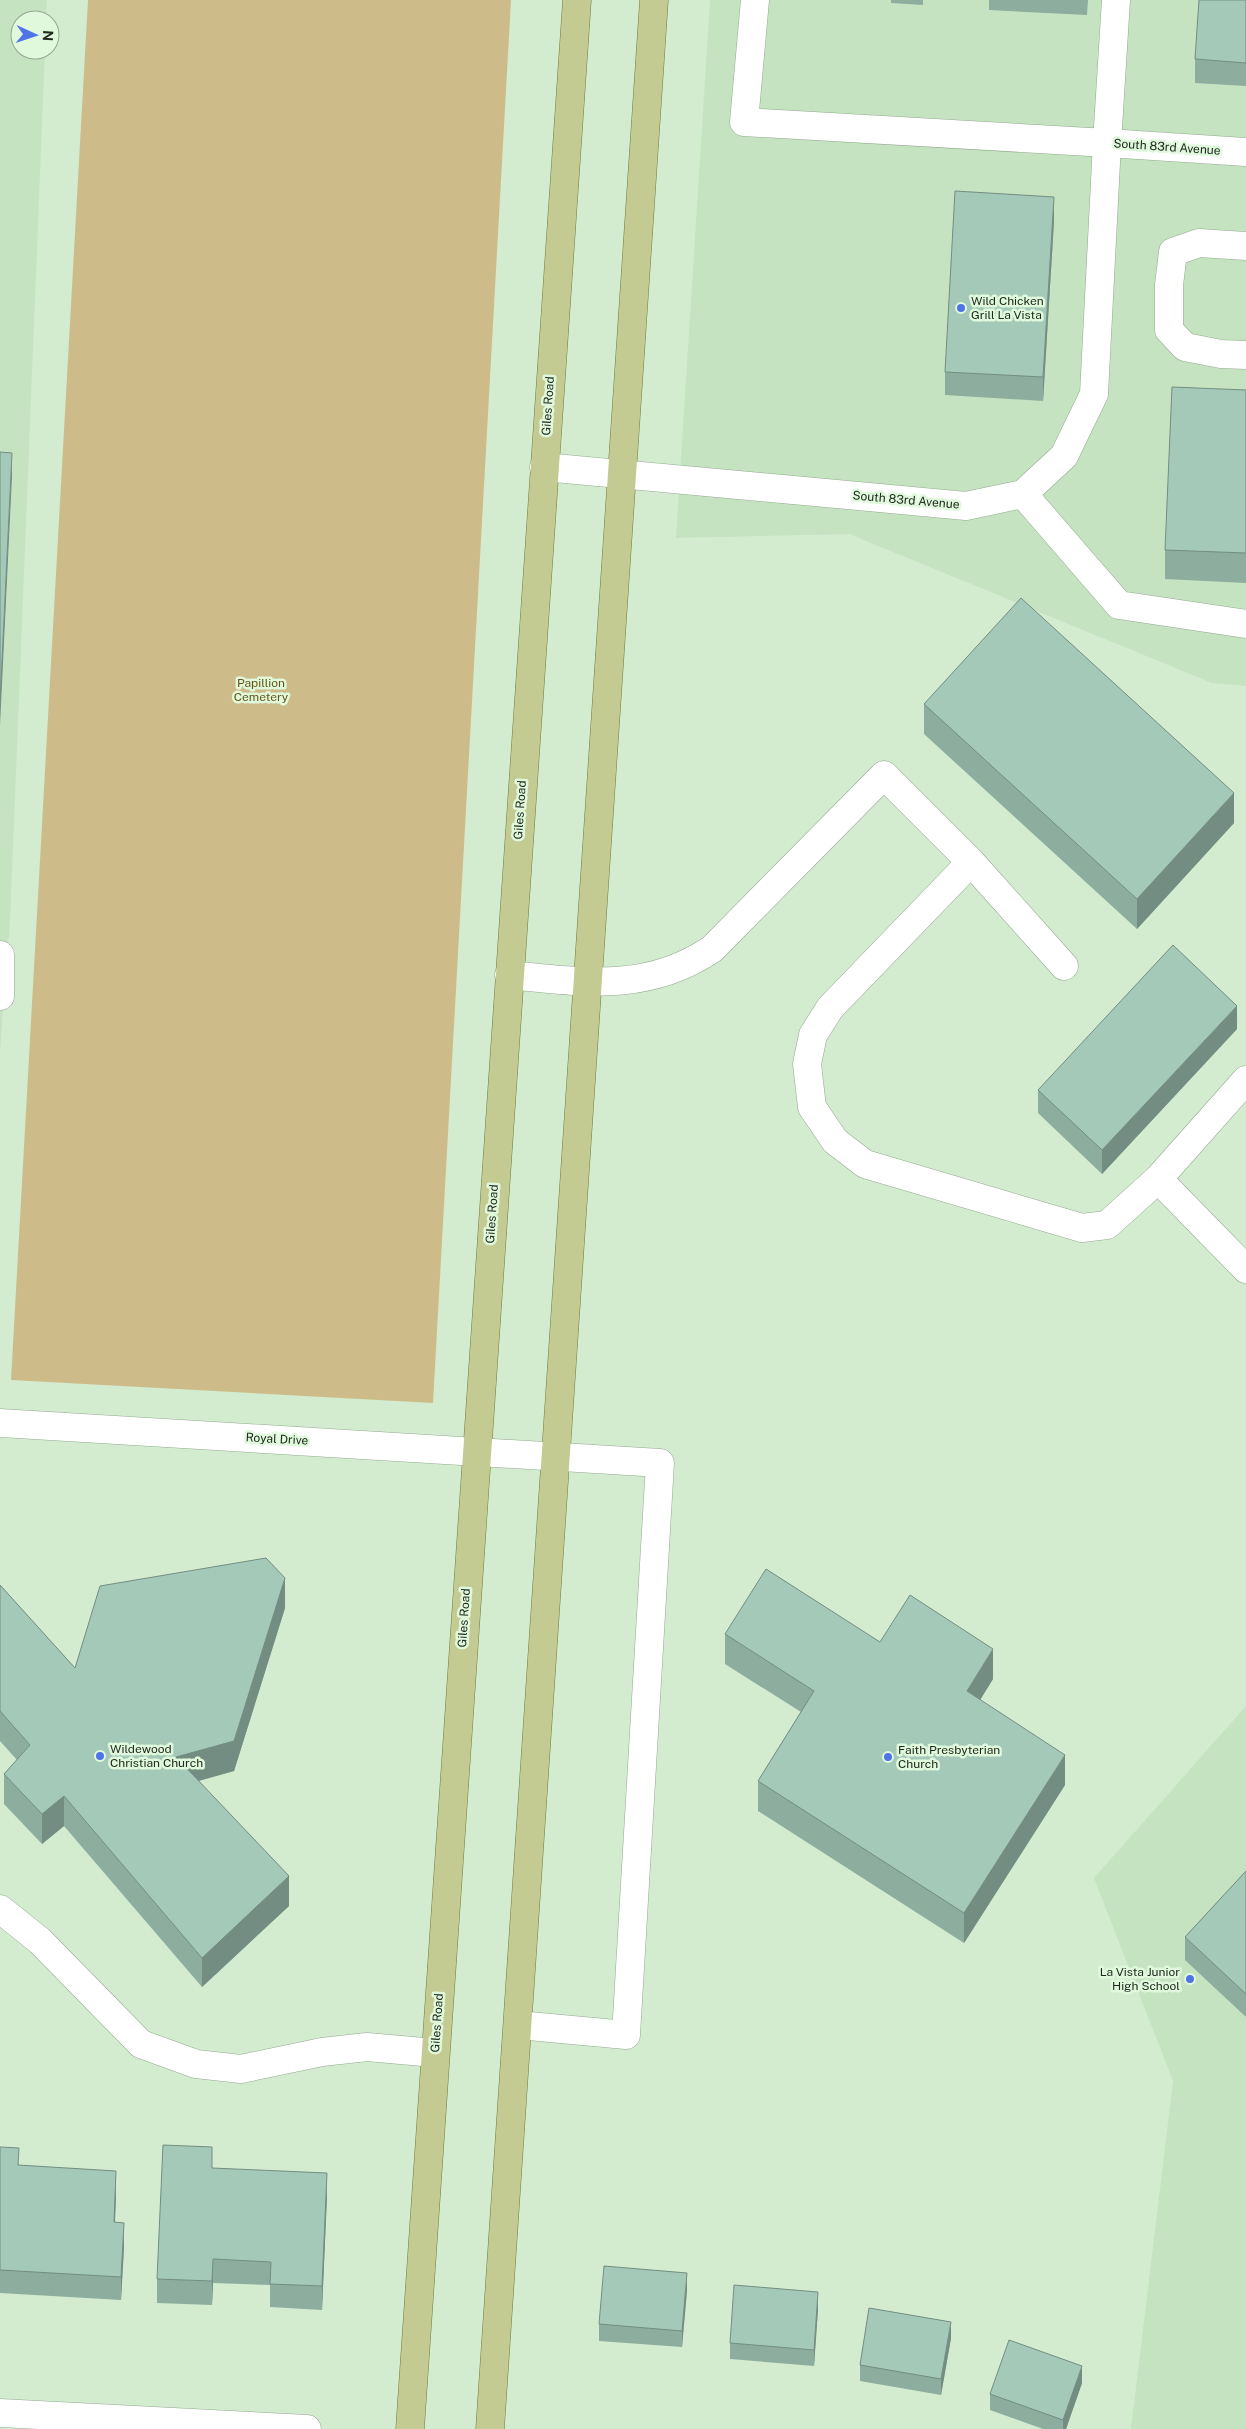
<svg xmlns="http://www.w3.org/2000/svg" width="1246" height="2429" viewBox="0 0 1246 2429" font-family="'Public Sans',sans-serif">
<style>
.built{fill:#c5e3c1}
.green{fill:#cdbc89}
.lines{fill:none;stroke-linecap:round;stroke-linejoin:round}
.minor-casing{stroke:#93aa8f;stroke-width:29}
.major-casing{stroke:#707d3b;stroke-width:29}
.minor{stroke:#fff;stroke-width:28}
.major{stroke:#c3cb92;stroke-width:28}
.wall{fill:#8dad9f}
.shaded-wall{fill:#738d82}
.building{fill:#a4c9b9;stroke:#738d82}
.poi-dot{fill:#4f74e8;stroke:#e0f9dd;stroke-width:2}
.labels{text-anchor:middle;dominant-baseline:central;stroke-width:5;stroke-linejoin:round;paint-order:stroke}
.street-label{font-size:12px;fill:#212a1f;stroke:#e0f9dd}
.poi-label{font-size:12px;fill:#212a1f;stroke:#e0f9dd;text-anchor:start}
.park-label{font-size:12px;fill:#685412;stroke:#e0f9dd}
</style>
<rect width="100%" height="100%" fill="#d3ecd0"/>
<!-- built -->
<g class="built">
<polygon points="0,0 47,0 46,20 20,20 20,50 45,50 10,922 0,1051"/>
<polygon points="710,0 1246,0 1246,686 1212,683 849,534 676,538"/>
<polygon points="1246,1706 1246,2429 1131,2429 1173,2081 1094,1878"/>
</g>
<!-- green -->
<polygon class="green" points="88,0 511,0 433,1403 11,1380"/>
<g class="lines">
<!-- minor casing -->
<g class="minor-casing">
<g id="minor">
<polyline points="755,0 744,122 1107,143 1116,0"/>
<polyline points="1246,246 1199,243 1173,252 1169,285 1169,330 1185,347 1221,354 1246,355"/>
<polyline points="544,467 966,506 1023,494 1064,456 1094,394 1107,143 1246,152"/>
<polyline points="1023,494 1119,605 1246,624"/>
<polyline points="971,862 830,1008 813,1035 807,1064 812,1107 835,1141 865,1164 1082,1228 1107,1225 1158,1179 1246,1080"/>
<polyline points="0,955 0,996"/>
<path d="M509,975C582,982 647,993 712,949L884,775L971,862L1064,966"/>
<polyline points="1158,1179 1246,1269"/>
<polyline points="0,1423 660,1463 626,2035 518,2025"/>
<polyline points="0,1909 40,1941 141,2044 196,2064 241,2069 322,2052 367,2047 435,2053"/>
<polyline points="0,2413 307,2429"/>
</g>
</g>
<!-- major casing -->
<g class="major-casing">
<g id="major">
<polyline points="410,2429 577,0"/>
<polyline points="490,2429 654,0"/>
</g>
</g>
<!-- minor -->
<use href="#minor" class="minor"/>
<!-- major -->
<use href="#major" class="major"/>
</g>
<!-- wall -->
<g class="wall">
<polygon points="891,0 923,0 923,5 891,3"/>
<polygon points="989,0 1088,0 1087,15 989,10"/>
<polygon points="1246,0 1246,86 1195,83 1195,59"/>
<polygon points="1054,221 1043,401 945,395 945,372"/>
<polygon points="1246,390 1246,583 1165,579 1165,550"/>
<polygon points="924,704 1234,823 1137,929 924,734"/>
<polygon points="1237,1029 1102,1174 1038,1113 1038,1090"/>
<polygon points="0,1585 75,1668 285,1608 234,1771 199,1781 289,1906 202,1987 64,1826 42,1844 4,1804 4,1774 17,1760 0,1741"/>
<polygon points="725,1634 880,1642 993,1679 980,1700 1065,1785 964,1943 758,1811 758,1781 801,1712 725,1664"/>
<polygon points="1246,1871 1246,2017 1185,1960 1185,1937"/>
<polygon points="0,2147 19,2165 116,2194 115,2223 124,2247 121,2300 0,2293"/>
<polygon points="212,2168 327,2196 322,2310 270,2307 270,2285 213,2283 212,2305 157,2303 157,2279"/>
<polygon points="687,2290 682,2347 599,2341 599,2324"/>
<polygon points="818,2309 814,2366 730,2359 730,2343"/>
<polygon points="951,2338 941,2395 860,2381 860,2365"/>
<polygon points="1082,2383 1066,2429 1043,2429 990,2410 990,2394"/>
</g>
<!-- shaded-wall -->
<g class="shaded-wall">
<polygon points="1054,197 1054,221 1043,401 1043,377"/>
<polygon points="12,453 12,476 0,725 0,702"/>
<polygon points="1234,793 1234,823 1137,929 1137,899"/>
<polygon points="1237,1006 1237,1029 1102,1174 1102,1150"/>
<polygon points="285,1578 285,1608 234,1771 176,1787 176,1757"/>
<polygon points="993,1649 993,1679 967,1721 967,1691"/>
<polygon points="1065,1755 1065,1785 964,1943 964,1913"/>
<polygon points="64,1796 64,1826 42,1844 42,1814"/>
<polygon points="289,1876 289,1906 202,1987 202,1958"/>
<polygon points="116,2171 116,2194 114,2246 114,2222"/>
<polygon points="327,2173 327,2196 322,2310 322,2286"/>
<polygon points="124,2223 124,2247 121,2300 121,2277"/>
<polygon points="213,2259 213,2283 212,2305 212,2281"/>
<polygon points="687,2273 687,2290 682,2347 682,2331"/>
<polygon points="818,2292 818,2309 814,2366 814,2350"/>
<polygon points="951,2322 951,2338 941,2395 941,2379"/>
<polygon points="1082,2366 1082,2383 1066,2429 1063,2429 1063,2420"/>
</g>
<!-- building -->
<g class="building">
<polygon points="1199,0 1246,0 1246,63 1195,59"/>
<polygon points="955,191 1054,197 1043,377 945,372"/>
<polygon points="1172,387 1246,390 1246,553 1165,550"/>
<polygon points="0,452 12,453 0,702"/>
<polygon points="1021,598 1234,793 1137,899 924,704"/>
<polygon points="1173,945 1237,1006 1102,1150 1038,1090"/>
<polygon points="266,1558 285,1578 234,1741 176,1757 289,1876 202,1958 64,1796 42,1814 4,1774 30,1745 0,1711 0,1585 75,1668 100,1586"/>
<polygon points="766,1569 880,1642 910,1595 993,1649 967,1691 1065,1755 964,1913 758,1781 814,1691 725,1634"/>
<polygon points="1246,1871 1246,1994 1185,1937"/>
<polygon points="163,2145 212,2147 212,2168 327,2173 322,2286 270,2284 271,2262 213,2259 212,2281 157,2279"/>
<polygon points="0,2147 19,2148 18,2165 116,2171 114,2222 124,2223 121,2277 0,2270"/>
<polygon points="604,2266 687,2273 682,2331 599,2324"/>
<polygon points="734,2285 818,2292 814,2350 730,2343"/>
<polygon points="869,2308 951,2322 941,2379 860,2365"/>
<polygon points="1009,2340 1082,2366 1063,2420 990,2394"/>
</g>
<!-- markers -->
<g class="poi-dot">
<circle cx="961" cy="308" r="5"/>
<circle cx="100" cy="1756" r="5"/>
<circle cx="888" cy="1757" r="5"/>
<circle cx="1190" cy="1979" r="5"/>
</g>
<g class="labels">
<!-- street labels -->
<g class="street-label">
<text transform="translate(1167 147) rotate(4)">South 83rd Avenue</text>
<text transform="translate(548 406) rotate(-86)">Giles Road</text>
<text transform="translate(906 500) rotate(5)">South 83rd Avenue</text>
<text transform="translate(520 810) rotate(-86)">Giles Road</text>
<text transform="translate(492 1214) rotate(-86)">Giles Road</text>
<text transform="translate(277 1439) rotate(3)">Royal Drive</text>
<text transform="translate(464 1618) rotate(-86)">Giles Road</text>
<text transform="translate(437 2023) rotate(-86)">Giles Road</text>
</g>
<!-- poi labels -->
<g class="poi-label">
<text x="971" y="301">Wild Chicken<tspan x="971" dy="14">Grill La Vista</tspan></text>
<text x="110" y="1749">Wildewood<tspan x="110" dy="14">Christian Church</tspan></text>
<text x="898" y="1750">Faith Presbyterian<tspan x="898" dy="14">Church</tspan></text>
<text x="1180" y="1972" text-anchor="end">La Vista Junior<tspan x="1180" dy="14">High School</tspan></text>
</g>
<!-- park labels -->
<g class="park-label">
<text x="261" y="683">Papillion<tspan x="261" dy="14">Cemetery</tspan></text>
</g>
</g>
<!-- north arrow -->
<g transform="translate(35 35) rotate(93)"><circle r="24" fill="#e0f9dd" stroke="#94a691"/>
<path d="M0-4L9 19L0 12L-9 19Z" fill="#4f74e8"/>
<text y="-8" font-size="14" font-weight="bold" text-anchor="middle" fill="#212a1f">N</text>
</g>
</svg>
